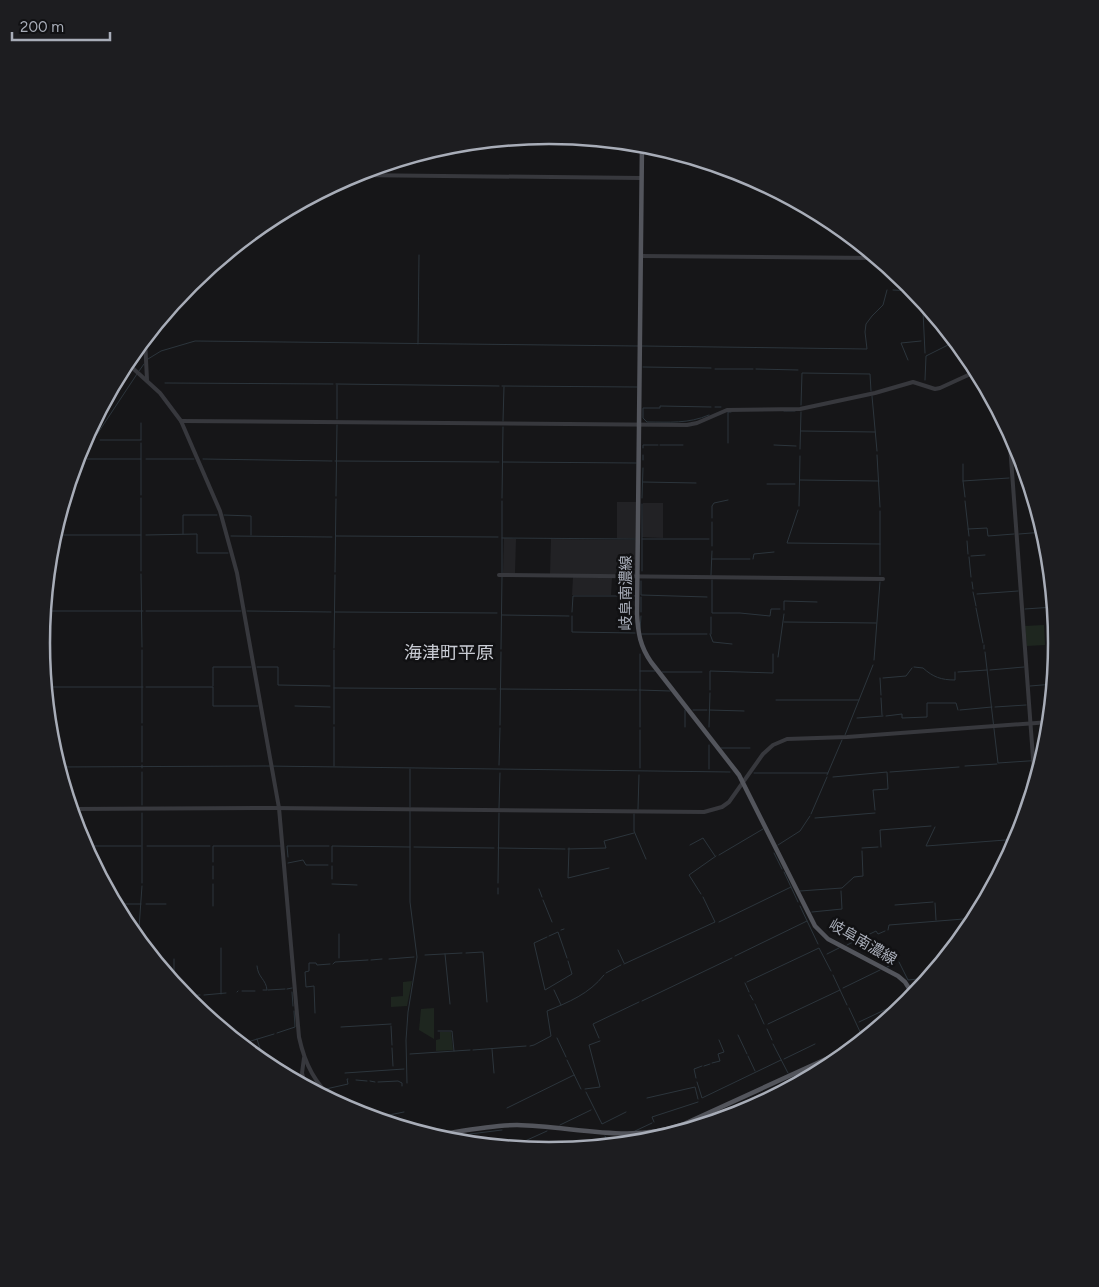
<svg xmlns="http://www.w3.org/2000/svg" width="1099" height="1287" viewBox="0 0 1099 1287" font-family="Figtree,'Noto Sans JP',sans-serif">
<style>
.built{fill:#222225}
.green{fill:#1e261f}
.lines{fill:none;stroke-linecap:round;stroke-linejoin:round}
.stream{stroke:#2c353c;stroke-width:1}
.minor{stroke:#37383d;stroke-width:4}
.major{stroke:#53555c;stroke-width:4.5}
.labels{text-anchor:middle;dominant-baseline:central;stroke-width:5;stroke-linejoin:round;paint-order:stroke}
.street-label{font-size:15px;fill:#a8adb8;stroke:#111113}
.quarter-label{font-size:18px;fill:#c9ccd4;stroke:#111113}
.rim{fill:none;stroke:#a8adb8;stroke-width:2.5}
</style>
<rect width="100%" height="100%" fill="#161618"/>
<!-- built -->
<g class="built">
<rect x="617" y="502" width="20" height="36"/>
<polygon points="643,503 663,503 663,538 642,537"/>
<polygon points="504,538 516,539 515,573 503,573"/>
<polygon points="551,539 637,540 636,574 550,574"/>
<polygon points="573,577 612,578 611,595 572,595"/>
</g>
<!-- green -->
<g class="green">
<polygon points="1044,625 1045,645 1027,646 1025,626"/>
<polygon points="412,981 407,1006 391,1007 391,997 403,996 403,982"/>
<polygon points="434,1008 434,1039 419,1030 421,1009"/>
<polygon points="440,1032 451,1032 453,1050 436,1051 436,1040 440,1039"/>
</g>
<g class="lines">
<!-- stream -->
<g class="stream">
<polyline points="893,290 915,291"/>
<polyline points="418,344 419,255"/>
<polyline points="642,346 867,349 865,332 866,324 872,316 883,305 887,290"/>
<polyline points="925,353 923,311 929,308"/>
<polyline points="148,359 161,351 195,341 638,346"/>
<polyline points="908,360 901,343 921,341"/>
<polyline points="643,367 711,368"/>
<polyline points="715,369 753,369"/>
<polyline points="756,369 798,370"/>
<polyline points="139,371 144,364"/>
<polyline points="925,380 926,356 956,341"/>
<polyline points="165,383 333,384"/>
<polyline points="336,384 499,386"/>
<polyline points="502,386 637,387"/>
<polyline points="872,396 877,451"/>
<polyline points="801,405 802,373 870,374 871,391"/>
<polyline points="715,407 721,407"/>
<polyline points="784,411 795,411"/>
<path d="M709,415C688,424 669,422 647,422L643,418V408H660V406L711,407"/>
<polyline points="337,419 337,385"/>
<polyline points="503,421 504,387"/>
<polyline points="141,423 141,440"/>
<polyline points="801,431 875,432"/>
<polyline points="100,440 141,440"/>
<polyline points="141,443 141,495"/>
<polyline points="728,443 728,412 731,412"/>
<polyline points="660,445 683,445"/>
<polyline points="774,445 796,446"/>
<polyline points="643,448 643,445 658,445"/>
<polyline points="800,449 801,412"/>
<polyline points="877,455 880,507"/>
<polyline points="87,459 141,459"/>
<polyline points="146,459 194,459"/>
<polyline points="203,459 332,461"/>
<polyline points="643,460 643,455"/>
<polyline points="335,461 499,462"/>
<polyline points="503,462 636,463"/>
<polyline points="963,464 963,481 965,497"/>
<polyline points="74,469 137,374"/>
<polyline points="800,480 879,481"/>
<polyline points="963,481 1009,478"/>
<polyline points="643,482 696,483"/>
<polyline points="767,484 795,484"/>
<polyline points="336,496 337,425"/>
<polyline points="141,498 141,571"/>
<polyline points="502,498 503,427"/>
<polyline points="642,498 643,468"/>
<polyline points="965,501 969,536"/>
<polyline points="799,506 800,456"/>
<polyline points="798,510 787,543 880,544"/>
<polyline points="224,515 251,516 251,535"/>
<polyline points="712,518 712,506 714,503 728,500"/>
<polyline points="968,529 987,528 988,536 1014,534"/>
<polyline points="183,534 183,515 217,515"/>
<polyline points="1019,534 1044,532"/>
<polyline points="54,535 141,535"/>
<polyline points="146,535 197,534 197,553 228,553"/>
<polyline points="231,536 332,537"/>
<polyline points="336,536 498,537"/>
<polyline points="502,538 636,539"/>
<polyline points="642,539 709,539"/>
<polyline points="967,541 968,554"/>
<polyline points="712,546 712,522"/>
<polyline points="971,556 985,555"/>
<polyline points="969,557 971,577"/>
<polyline points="712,559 750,559"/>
<polyline points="753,559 754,554 774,552"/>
<polyline points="642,571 642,504"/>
<polyline points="335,572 336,499"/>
<polyline points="502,573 502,501"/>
<polyline points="141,574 142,647"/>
<polyline points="711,575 712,551"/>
<polyline points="880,575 880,511"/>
<polyline points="712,580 712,613 740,613 770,616 771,609 780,609"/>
<polyline points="641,581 641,595 707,597"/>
<polyline points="972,582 973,589"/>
<polyline points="973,592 976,606"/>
<polyline points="977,594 1018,591"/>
<polyline points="976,608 983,643"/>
<polyline points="1025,609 1054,607"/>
<polyline points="784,610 784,601 817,602"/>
<polyline points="44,611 143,611"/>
<polyline points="146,611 241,611"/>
<polyline points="247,611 331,612"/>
<polyline points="335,612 497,613"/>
<polyline points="572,612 573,596 635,596"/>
<polyline points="641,612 641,597"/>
<polyline points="502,615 569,616"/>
<polyline points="572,616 572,632 635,633"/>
<polyline points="784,622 876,623"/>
<polyline points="640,630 641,616"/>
<polyline points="641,634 707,634"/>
<polyline points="710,634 713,642 732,644"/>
<polyline points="711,634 711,617"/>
<polyline points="984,645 984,649"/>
<polyline points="334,648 335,575"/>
<polyline points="501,649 502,577"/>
<polyline points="142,650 142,723"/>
<polyline points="985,652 998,763 1043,760"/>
<polyline points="778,657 784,614"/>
<polyline points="874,660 880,582"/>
<polyline points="257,667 278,667 278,685 330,686"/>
<path d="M914,667L923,668C933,677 941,680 955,680V672"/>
<polyline points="990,670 1024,667"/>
<polyline points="640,671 655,671"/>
<polyline points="662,672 702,672"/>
<polyline points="958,672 987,670"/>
<polyline points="880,678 881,695"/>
<polyline points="883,678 906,676 912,668"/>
<polyline points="213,686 213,667 251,667"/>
<polyline points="1030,686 1054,684"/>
<polyline points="46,687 143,687"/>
<polyline points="146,687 213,687 213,706 258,706"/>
<polyline points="334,688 496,689"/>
<polyline points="500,689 637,690"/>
<polyline points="639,690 670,691"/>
<polyline points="710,690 710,671 773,673 773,654"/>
<polyline points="881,698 882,715"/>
<polyline points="776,700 859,700"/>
<polyline points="295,706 330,707"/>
<polyline points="995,707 1026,705"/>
<polyline points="693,710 707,710"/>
<polyline points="709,710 744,711"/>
<polyline points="960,710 992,707"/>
<polyline points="886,716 902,714 902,718 927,717 927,703 956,703 958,710"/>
<polyline points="857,718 883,716"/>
<polyline points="334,724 334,650"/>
<polyline points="500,725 501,652"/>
<polyline points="142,726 142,762"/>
<polyline points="334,727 334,766"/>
<polyline points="640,727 640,654"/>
<polyline points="685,727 685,710"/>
<polyline points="709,727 710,693"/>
<polyline points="845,735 873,665"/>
<polyline points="709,745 709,769"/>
<polyline points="721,748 750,748"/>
<polyline points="499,765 500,728"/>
<polyline points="965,766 997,764"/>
<polyline points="58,767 265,766 730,772"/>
<polyline points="142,768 142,765"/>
<polyline points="640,768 640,730"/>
<polyline points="410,769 410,807"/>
<polyline points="142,772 142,805"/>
<polyline points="890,772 959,767"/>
<polyline points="754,773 828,773"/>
<polyline points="827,775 842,740"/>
<polyline points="833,777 887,772 888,789 873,790 875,810"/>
<polyline points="499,808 500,773"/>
<polyline points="638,809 639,775"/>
<polyline points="634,814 634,831 646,859"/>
<polyline points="811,814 827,777"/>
<polyline points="815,818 875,813"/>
<polyline points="935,827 926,846 1019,839"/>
<polyline points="690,845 703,838 715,856"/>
<polyline points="778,845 800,831 810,816"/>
<polyline points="84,846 141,846"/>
<polyline points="147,846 210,846"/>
<polyline points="414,847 494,848"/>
<polyline points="881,847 880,830 931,826"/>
<polyline points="498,848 565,849"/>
<polyline points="569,848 568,878 609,868"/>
<polyline points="862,848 878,847"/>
<polyline points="568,849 606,848 604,841 634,833"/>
<polyline points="774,853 782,869"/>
<polyline points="719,855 763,829"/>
<polyline points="288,857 287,846 329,846"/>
<polyline points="213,862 213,846 281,846"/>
<polyline points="332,862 332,846 410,847"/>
<polyline points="288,863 303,860 306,865 328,865"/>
<polyline points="213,866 213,879"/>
<polyline points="784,872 798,902"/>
<polyline points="332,879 332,866"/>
<polyline points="142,883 142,813"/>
<polyline points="498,883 499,813"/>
<polyline points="332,884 357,885"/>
<polyline points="539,889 542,897"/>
<polyline points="800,891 842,888 854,877 863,876 862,851"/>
<polyline points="498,894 498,888"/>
<polyline points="701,894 689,875 716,856"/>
<polyline points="543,900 552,922"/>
<polyline points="935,903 936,920"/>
<polyline points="115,904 121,904"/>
<polyline points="124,904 141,904"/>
<polyline points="146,904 166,904"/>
<polyline points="895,905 933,902"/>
<polyline points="213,906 213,884"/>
<polyline points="800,906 818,944"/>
<polyline points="812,912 842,909 841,891"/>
<polyline points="719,922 791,887"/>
<polyline points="139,928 142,886"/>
<polyline points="561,930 564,929"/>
<polyline points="888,930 889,925 976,918"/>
<polyline points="549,936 558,932 567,958"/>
<polyline points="547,937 534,943 545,990 572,974 568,961"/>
<polyline points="847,945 876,931 878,934 885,931"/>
<polyline points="221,948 221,994"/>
<polyline points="618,950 624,963"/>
<polyline points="466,953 483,952 487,1002"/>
<polyline points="445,954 450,1004"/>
<polyline points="827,954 839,948"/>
<polyline points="425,955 462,953"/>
<polyline points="735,956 807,921"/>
<polyline points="339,958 339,934"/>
<polyline points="389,959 414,957"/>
<polyline points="371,960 382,959"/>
<polyline points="899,962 908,980 929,978"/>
<polyline points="333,964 335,962 368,960"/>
<polyline points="624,964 715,922 703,897"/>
<path d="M257,966C258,978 266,979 267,990H263"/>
<polyline points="887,967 895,963"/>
<polyline points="163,970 170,967"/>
<polyline points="606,973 621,965"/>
<polyline points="833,975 847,1005"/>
<polyline points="747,982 819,948 831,971"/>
<polyline points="174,983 174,959"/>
<polyline points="745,983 749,992"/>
<polyline points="843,988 880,970"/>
<polyline points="287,989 292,988"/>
<polyline points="268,990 285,989"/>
<polyline points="554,990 561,1005"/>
<polyline points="242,991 255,991"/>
<polyline points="237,992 238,991"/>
<polyline points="292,992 293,1006"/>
<polyline points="204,995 226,993"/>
<polyline points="750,995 753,1000"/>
<polyline points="184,996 200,995"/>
<polyline points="642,1001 732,958"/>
<polyline points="755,1004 764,1024"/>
<polyline points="849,1008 862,1036"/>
<polyline points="315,1013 314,986 306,987 305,972 309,971 309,963 316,963 317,965 330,964"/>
<polyline points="859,1022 912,997"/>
<polyline points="768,1024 840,990"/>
<polyline points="391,1026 392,1045"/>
<polyline points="341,1027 391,1024"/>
<polyline points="767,1029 772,1040"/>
<polyline points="438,1031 452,1031 454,1051"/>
<polyline points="277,1033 295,1027 294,1011"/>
<polyline points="738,1035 747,1054"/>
<polyline points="557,1038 566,1057"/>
<polyline points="599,1038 593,1024 639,1002"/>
<polyline points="257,1039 265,1065"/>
<polyline points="241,1044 274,1034"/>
<polyline points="773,1044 788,1073"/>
<path d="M530,1046L534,1045L551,1036L547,1011C569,1002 589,994 604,975"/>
<polyline points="392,1048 393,1066"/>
<polyline points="492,1049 494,1073"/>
<polyline points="473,1050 526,1046"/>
<polyline points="410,1054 470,1050"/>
<polyline points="748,1056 755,1071"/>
<polyline points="784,1059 815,1044"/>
<polyline points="567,1060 581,1089"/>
<polyline points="712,1063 720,1061 718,1054 724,1052 719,1040"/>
<polyline points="704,1066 710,1064"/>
<polyline points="345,1073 404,1069"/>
<polyline points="696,1078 694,1069 702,1066"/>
<polyline points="790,1079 794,1086"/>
<polyline points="356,1080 367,1081"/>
<polyline points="370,1081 375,1082"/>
<polyline points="378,1082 398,1081 402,1083 402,1086"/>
<polyline points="697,1082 702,1098 781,1060"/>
<polyline points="407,1083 406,1040 408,1012 417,957 410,902 410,811"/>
<polyline points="326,1089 348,1084 347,1079 348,1079"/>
<polyline points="585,1089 600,1087 589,1045 600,1041"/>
<polyline points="315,1092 320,1091"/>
<polyline points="586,1092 602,1124 626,1112"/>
<polyline points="647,1098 695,1087 698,1099"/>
<polyline points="507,1108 574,1075"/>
<polyline points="384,1116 404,1112"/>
<polyline points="373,1119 382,1117"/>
<polyline points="654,1122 652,1117 698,1102"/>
<polyline points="560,1125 591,1110"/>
<polyline points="635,1131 652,1123"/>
<polyline points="470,1134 502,1130"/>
<polyline points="458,1136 463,1135"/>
<polyline points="605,1136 610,1146"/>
<polyline points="450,1137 453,1137"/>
<polyline points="439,1139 448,1137"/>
<polyline points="510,1141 511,1145"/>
<polyline points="612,1142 620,1137"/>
<polyline points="514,1146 547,1131"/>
<polyline points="602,1147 608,1144"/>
</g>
<!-- minor -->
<g class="minor">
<polyline points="353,175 641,178"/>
<polyline points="641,256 877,258"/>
<polyline points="145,339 147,380"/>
<path d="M126,362L160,393L181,421L220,511L237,573L279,808L299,1037C305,1065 315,1083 336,1103"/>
<polyline points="181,421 687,425 697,423 727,410 800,409 875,393 913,382 935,389 940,388 977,371"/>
<polyline points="1009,431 1035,785"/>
<polyline points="499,575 883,579"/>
<polyline points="71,809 273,808 704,812 722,807 729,802 763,754 773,745 787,739 847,737 1050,722"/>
<polyline points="304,1058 302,1073 305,1086"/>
<polyline points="653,1140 662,1134 663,1131"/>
</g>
<!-- major -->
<g class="major">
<path d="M642,144L637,614C638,633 640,646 651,662L739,775L815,926L828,939L898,976L905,982L914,996"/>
<path d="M430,1136C458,1132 489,1125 517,1125C573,1126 630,1144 684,1124L859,1044"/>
</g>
</g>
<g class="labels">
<!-- street labels -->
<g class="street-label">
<text transform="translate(626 593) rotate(-90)">岐阜南濃線</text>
<text transform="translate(863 942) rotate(30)">岐阜南濃線</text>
</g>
<!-- quarter labels -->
<g class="quarter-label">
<text x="449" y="653">海津町平原</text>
</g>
</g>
<!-- crop -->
<path d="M0 0H1099V1287H0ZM50 643a499 499 0 1 1 998 0a499 499 0 1 1-998 0Z" fill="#1d1d20" fill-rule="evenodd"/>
<path class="rim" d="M50 643a499 499 0 1 1 998 0a499 499 0 1 1-998 0Z"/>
<!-- scale -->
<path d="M12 32v8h98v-8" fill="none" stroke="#a8adb8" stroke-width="2.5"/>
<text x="20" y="32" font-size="15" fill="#a8adb8" stroke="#111113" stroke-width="4" paint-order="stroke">200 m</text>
</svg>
